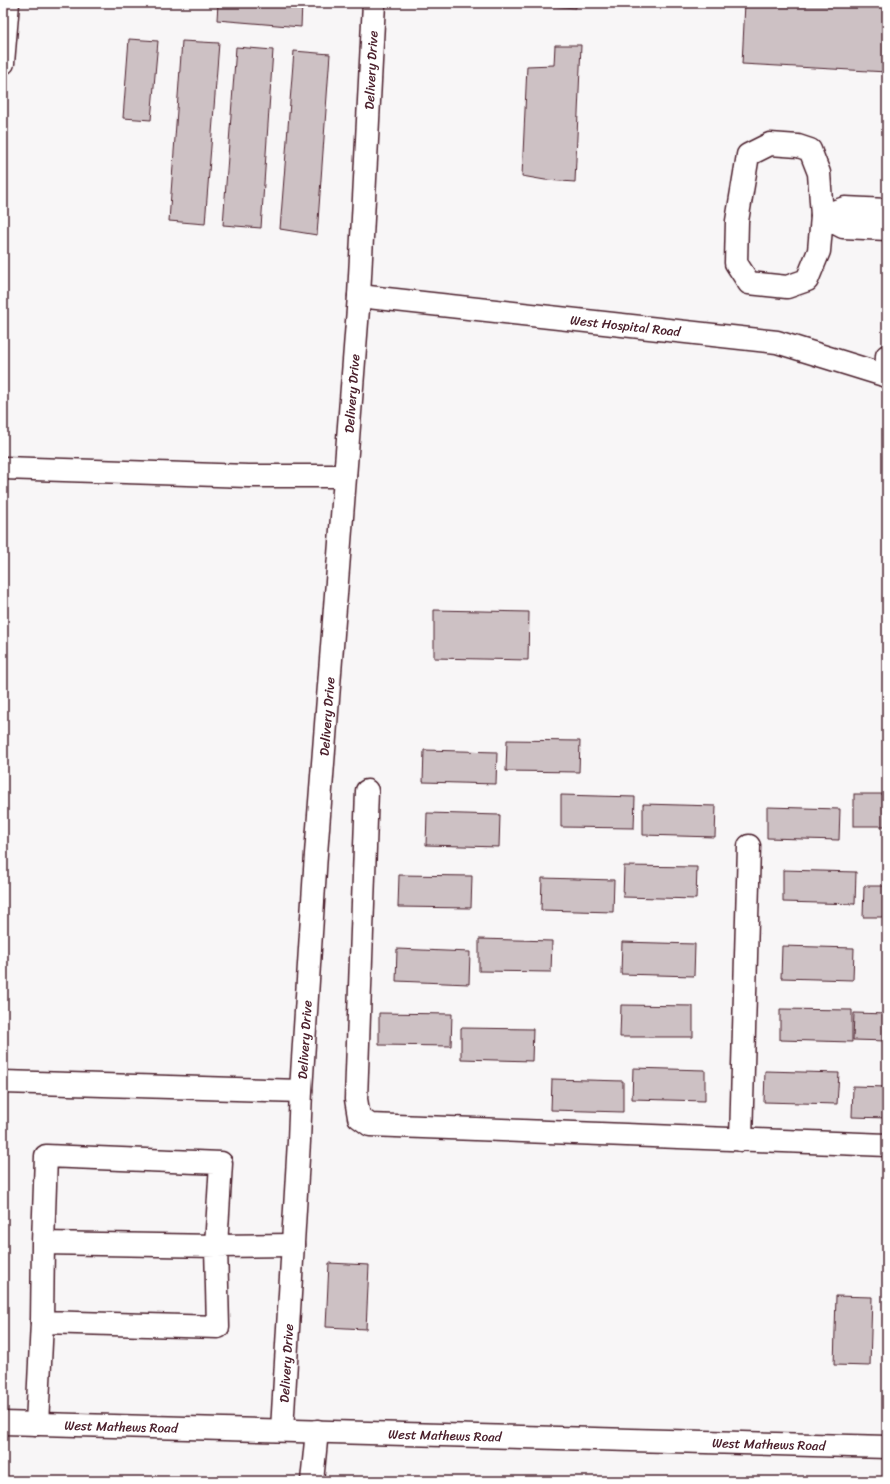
<svg xmlns="http://www.w3.org/2000/svg" width="890" height="1484" viewBox="0 0 890 1484" font-family="Sriracha,sans-serif">
<style>
.building{fill:#cdc1c4;stroke:#4a1f2b}
.lines{fill:none;stroke-linecap:round;stroke-linejoin:round}
.minor-casing{stroke:#4a1f2b;stroke-width:25}
.major-casing{stroke:#4a1f2b;stroke-width:25}
.minor{stroke:#fff;stroke-width:22}
.major{stroke:#fff;stroke-width:22}
.labels{text-anchor:middle;dominant-baseline:central;stroke-width:3;stroke-linejoin:round;paint-order:stroke}
.street-label{font-size:13px;fill:#4a1f2b;stroke:#fff}
</style>
<rect width="100%" height="100%" fill="#f8f6f7"/>
<filter id="ink" filterUnits="userSpaceOnUse"><feTurbulence type="fractalNoise" baseFrequency=".025" numOctaves="2"/><feDisplacementMap in="SourceGraphic" scale="8" xChannelSelector="R" yChannelSelector="G"/><feConvolveMatrix kernelMatrix="1 2 1 2 8 2 1 2 1" color-interpolation-filters="sRGB"/></filter>
<g filter="url(#ink)">
<!-- building -->
<g class="building">
<polygon points="218,3 302,3 301,27 217,20"/>
<polygon points="511,3 576,3 576,8"/>
<polygon points="745,3 887,3 887,72 742,64"/>
<polygon points="129,39 158,41 151,120 123,118"/>
<polygon points="182,41 219,43 205,224 169,221"/>
<polygon points="555,45 581,45 575,182 545,180 522,176 527,66 554,65"/>
<polygon points="236,47 273,50 261,228 223,225"/>
<polygon points="294,51 330,54 317,235 280,229"/>
<polygon points="434,610 529,612 528,660 434,658"/>
<polygon points="507,740 580,741 579,772 506,771"/>
<polygon points="424,750 497,752 496,784 423,782"/>
<rect x="854" y="794" width="33" height="32"/>
<polygon points="561,795 635,797 634,828 561,827"/>
<polygon points="643,804 716,806 715,837 643,835"/>
<polygon points="767,807 840,809 839,840 767,838"/>
<polygon points="427,813 500,815 499,847 426,845"/>
<polygon points="624,866 697,867 696,899 623,897"/>
<polygon points="783,870 856,872 855,904 783,902"/>
<polygon points="399,875 472,876 471,908 398,907"/>
<polygon points="542,878 614,880 613,912 541,910"/>
<polygon points="864,886 887,886 887,917 863,917"/>
<polygon points="479,939 552,941 551,972 479,971"/>
<polygon points="622,942 695,944 694,976 621,974"/>
<polygon points="782,946 854,948 853,980 781,978"/>
<polygon points="397,949 470,952 469,984 396,981"/>
<polygon points="621,1005 693,1006 693,1037 620,1037"/>
<polygon points="780,1009 852,1010 852,1042 780,1040"/>
<polygon points="379,1013 452,1014 451,1046 379,1045"/>
<polygon points="854,1013 887,1014 887,1041 853,1040"/>
<polygon points="461,1028 533,1029 532,1061 461,1059"/>
<polygon points="633,1068 705,1070 705,1101 632,1099"/>
<polygon points="765,1071 839,1073 837,1104 764,1102"/>
<polygon points="552,1079 623,1081 623,1112 551,1110"/>
<polygon points="853,1086 887,1087 887,1118 852,1117"/>
<polygon points="329,1263 369,1265 366,1329 326,1327"/>
<polygon points="836,1296 872,1297 870,1366 834,1365"/>
</g>
<g class="lines">
<!-- minor casing -->
<g class="minor-casing">
<g id="minor">
<polyline points="3,63 8,3"/>
<polygon points="770,144 798,146 810,150 819,173 822,216 819,251 807,280 787,287 749,283 736,263 737,221 748,155"/>
<polyline points="822,216 843,227 887,229"/>
<polyline points="822,216 845,208 887,210"/>
<path id="s1" d="M359,296L777,342L887,376"/>
<polyline points="886,376 887,356"/>
<polyline points="3,468 248,476 345,476"/>
<polyline points="367,791 356,1099 359,1117 370,1125 887,1145"/>
<polyline points="3,1082 301,1091"/>
<polyline points="741,1140 749,846"/>
<polyline points="43,1243 216,1246 218,1327 42,1322 43,1243 46,1156 221,1163 216,1246 293,1245"/>
<polyline points="37,1424 42,1322"/>
<path id="s2" d="M282,1430L299,1141L301,1091L316,854L359,296L374,3"/>
<polyline points="312,1481 317,1431"/>
</g>
</g>
<!-- major casing -->
<g class="major-casing">
<g id="major">
<path id="s3" d="M3,1423L887,1447"/>
</g>
</g>
<!-- minor -->
<use href="#minor" class="minor"/>
<!-- major -->
<use href="#major" class="major"/>
</g>
</g>
<g class="labels">
<!-- street labels -->
<g class="street-label">
<text stroke="none"><textPath href="#s2" startOffset="1363">Delivery Drive</textPath></text>
<text stroke="none"><textPath href="#s1" startOffset="268">West Hospital Road</textPath></text>
<text stroke="none"><textPath href="#s2" startOffset="1039">Delivery Drive</textPath></text>
<text stroke="none"><textPath href="#s2" startOffset="715">Delivery Drive</textPath></text>
<text stroke="none"><textPath href="#s2" startOffset="391">Delivery Drive</textPath></text>
<text stroke="none"><textPath href="#s2" startOffset="67">Delivery Drive</textPath></text>
<text stroke="none"><textPath href="#s3" startOffset="118">West Mathews Road</textPath></text>
<text stroke="none"><textPath href="#s3" startOffset="442">West Mathews Road</textPath></text>
<text stroke="none"><textPath href="#s3" startOffset="766">West Mathews Road</textPath></text>
</g>
</g>
<!-- margin -->
<rect width="890" height="1484" fill="none" stroke="#fff" stroke-width="16"/>
<rect x="8" y="8" width="874" height="1468" fill="none" stroke="#4a1f2b" stroke-width="1.5" filter="url(#ink)"/>
</svg>
